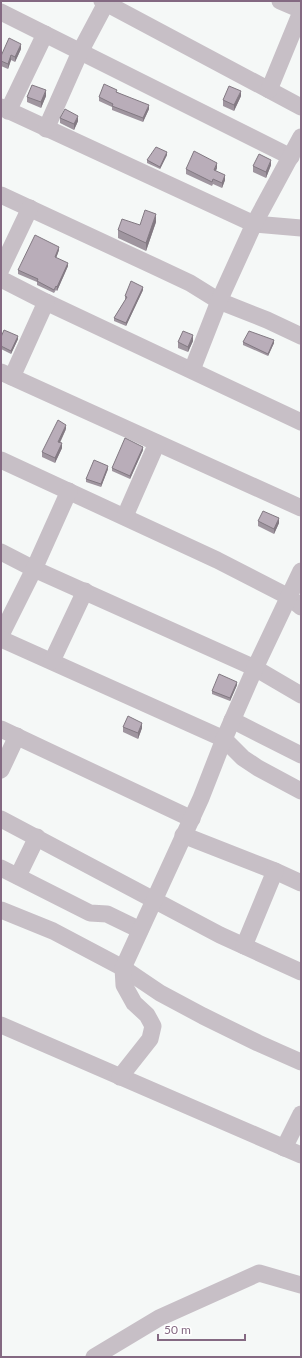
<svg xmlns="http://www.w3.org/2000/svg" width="302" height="1358" viewBox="0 0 302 1358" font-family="Lato,sans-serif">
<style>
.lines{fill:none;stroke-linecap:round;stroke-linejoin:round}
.minor{stroke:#c7bfc6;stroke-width:17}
.wall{fill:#9f959f}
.shaded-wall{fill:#827982}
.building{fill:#b9adb9;stroke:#827982}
</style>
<rect width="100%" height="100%" fill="#f5f8f7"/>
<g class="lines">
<!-- minor -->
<g class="minor">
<polyline points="102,1 301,107"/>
<polyline points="280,1 301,10"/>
<polyline points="1,12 291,157"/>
<polyline points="269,90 301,12"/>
<polyline points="1,107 254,224 301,228"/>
<polyline points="8,111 45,34"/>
<polyline points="46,129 80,52 106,3"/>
<polyline points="1,195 156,267 190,283 219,301 267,320 301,336"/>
<polyline points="1,269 30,208"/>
<polyline points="1,279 46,302 301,422"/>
<polyline points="192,370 219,301 254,224 301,137"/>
<polyline points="1,372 301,508"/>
<polyline points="12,377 46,302"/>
<polyline points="1,460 217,560 289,597 301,607"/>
<polyline points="125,516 157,443"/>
<polyline points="1,552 34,569 255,668 301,695"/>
<polyline points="1,635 34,569 69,491"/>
<polyline points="1,639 224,739 243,758 258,768 301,791"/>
<polyline points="52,661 85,591"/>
<polyline points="232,720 301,755"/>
<polyline points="1,729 192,819"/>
<polyline points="1,770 17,736"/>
<polyline points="1,819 220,935 301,972"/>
<polyline points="183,835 275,871 301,883"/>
<polyline points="1,868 90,913 107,914 140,930"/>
<polyline points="18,876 37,837"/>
<polyline points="1,910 53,931 123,968 160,993 203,1016 258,1043 301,1062"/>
<polyline points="244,946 275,871"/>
<polyline points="1,1025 301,1155"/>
<polyline points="120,1077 150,1039 153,1026 147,1015 134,1003 124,985 123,968 201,798 224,739 255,668 301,571"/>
<polyline points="284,1148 301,1114"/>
<polyline points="94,1357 159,1318 259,1273 301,1285"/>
</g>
</g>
<!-- wall -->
<g class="wall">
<polygon points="21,49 15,62 11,60 8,69 1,66 1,56"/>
<polygon points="117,92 149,109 143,122 112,110 112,107 99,101 99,97"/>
<polygon points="46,96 41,108 27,102 27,97"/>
<polygon points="241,96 234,111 223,106 223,100"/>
<polygon points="60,118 78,121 74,130 60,123"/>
<polygon points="167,155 160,169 147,163 147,160"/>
<polygon points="271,165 266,178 253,172 253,166"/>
<polygon points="217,168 216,171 225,180 222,188 213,184 212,186 186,174 186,169"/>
<polygon points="156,222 146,251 118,238 118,230"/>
<polygon points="59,250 56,258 68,266 57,291 56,290 54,293 37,285 37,282 18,274 18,270"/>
<polygon points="143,290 126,326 114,321 114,318 126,299 125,299 125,296"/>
<polygon points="1,337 18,339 11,354 1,349"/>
<polygon points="193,341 188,352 178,348 178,342"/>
<polygon points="243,342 274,343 268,356 243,345"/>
<polygon points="66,429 60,443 62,448 55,463 42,457 42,452"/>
<polygon points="143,450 130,479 112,471 112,468"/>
<polygon points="108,469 101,487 86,482 86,479"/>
<polygon points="258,521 279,523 274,534 258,526"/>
<polygon points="237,685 230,701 212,694 212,691"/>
<polygon points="123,727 142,728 138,739 123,732"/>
</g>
<!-- shaded-wall -->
<g class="shaded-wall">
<polygon points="21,44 21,49 15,62 15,57"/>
<polygon points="11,55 11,60 8,69 8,64"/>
<polygon points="46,90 46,96 41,108 41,102"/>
<polygon points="241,91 241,96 234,111 234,105"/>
<polygon points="149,105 149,109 143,122 143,118"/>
<polygon points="78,116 78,121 74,130 74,124"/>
<polygon points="167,152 167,155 160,169 160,167"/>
<polygon points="271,160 271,165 266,178 266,172"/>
<polygon points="217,163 217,168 214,174 214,170"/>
<polygon points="225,175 225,180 222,188 222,183"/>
<polygon points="156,214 156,222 146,251 146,243"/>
<polygon points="59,247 59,250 55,261 55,257"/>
<polygon points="68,263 68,266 57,291 57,287"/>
<polygon points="143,287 143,290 126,326 126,323"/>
<polygon points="193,335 193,341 188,352 188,347"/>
<polygon points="18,336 18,339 11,354 11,351"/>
<polygon points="274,340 274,343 268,356 268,354"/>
<polygon points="66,425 66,429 58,446 58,442"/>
<polygon points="62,443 62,448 55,463 55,458"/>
<polygon points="143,447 143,450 130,479 130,476"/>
<polygon points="108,466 108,469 101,487 101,484"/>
<polygon points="279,518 279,523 274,534 274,529"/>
<polygon points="237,682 237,685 230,701 230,698"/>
<polygon points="142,723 142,728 138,739 138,733"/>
</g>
<!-- building -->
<g class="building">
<polygon points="9,38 21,44 15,57 11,55 8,64 1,61 1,56"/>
<polygon points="104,84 117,90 116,92 149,105 143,118 112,106 113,104 99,97"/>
<polygon points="32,85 46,90 41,102 27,97"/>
<polygon points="229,86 241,91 234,105 223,100"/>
<polygon points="65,109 78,116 74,124 60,118"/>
<polygon points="156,147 167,152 160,167 147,160"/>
<polygon points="194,151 217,163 214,170 225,175 222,183 213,179 212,182 186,169"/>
<polygon points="259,154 271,160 266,172 253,166"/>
<polygon points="145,210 156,214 146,243 118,230 122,219 140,225"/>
<polygon points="35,235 59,247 55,257 68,263 57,287 56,286 54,290 37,281 38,279 18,270"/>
<polygon points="131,281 143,287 126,323 114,318 127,297 125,296"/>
<polygon points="4,330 18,336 11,351 1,346 1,337"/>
<polygon points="183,331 193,335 188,347 178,342"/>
<polygon points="249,331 274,340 268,354 243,342"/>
<polygon points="58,420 66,425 58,442 62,443 55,458 42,452"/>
<polygon points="125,438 143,447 130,476 112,468"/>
<polygon points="94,460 108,466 101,484 86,479"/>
<polygon points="263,511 279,518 274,529 258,521"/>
<polygon points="219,674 237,682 230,698 212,691"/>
<polygon points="128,716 142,723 138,733 123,727"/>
</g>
<!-- border -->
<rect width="302" height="1358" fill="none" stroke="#846982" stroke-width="4"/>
<!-- scale -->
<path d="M158 1334v6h87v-6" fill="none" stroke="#846982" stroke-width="2"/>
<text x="164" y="1334" font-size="12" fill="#846982" stroke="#ffffff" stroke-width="3" paint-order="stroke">50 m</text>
</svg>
